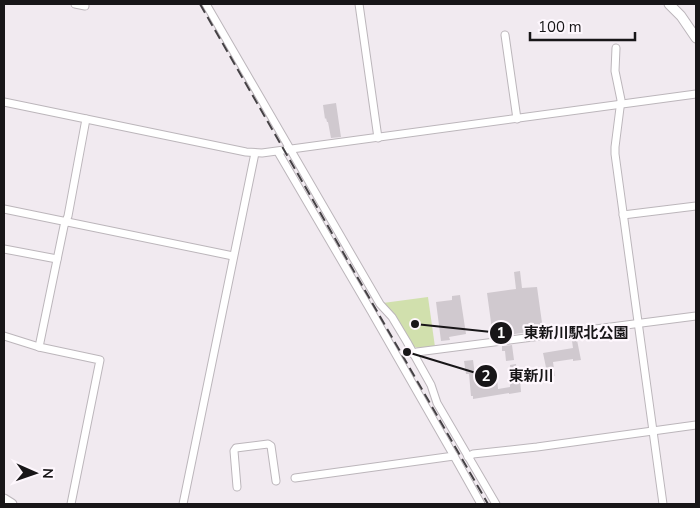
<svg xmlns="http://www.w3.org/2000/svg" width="700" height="508" viewBox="0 0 700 508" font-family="'Nunito Sans','Noto Sans JP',sans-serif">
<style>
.green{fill:#d1e0ad}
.building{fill:#d0c9cf}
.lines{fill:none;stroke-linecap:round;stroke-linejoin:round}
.minor-casing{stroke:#bcb6bb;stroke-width:9}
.major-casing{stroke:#bcb6bb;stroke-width:11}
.minor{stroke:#fff;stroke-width:7}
.major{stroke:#fff;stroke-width:9}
.rail{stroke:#454245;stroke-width:2;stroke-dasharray:10 5;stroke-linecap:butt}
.leader{fill:none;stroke:#181618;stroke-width:2}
.callout-dot{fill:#181618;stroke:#fef7fd;stroke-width:2}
.mark-label{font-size:15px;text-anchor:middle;font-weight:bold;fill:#fff}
.callout-label{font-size:15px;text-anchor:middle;font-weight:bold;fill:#181618;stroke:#fef7fd;stroke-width:4.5;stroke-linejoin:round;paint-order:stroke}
</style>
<rect width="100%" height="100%" fill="#f1eaf0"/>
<!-- green -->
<polygon class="green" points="428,297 435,347 420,348 413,347 383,303"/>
<!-- building -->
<g class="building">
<polygon points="336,103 341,137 331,138 328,122 327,122 326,118 325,119 323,105"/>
<polygon points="520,271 522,288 537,287 543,330 493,337 487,293 516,289 514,272"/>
<polygon points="460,295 466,334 449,337 450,340 441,341 436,302 452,300 452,296"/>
<polygon points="577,340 581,360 573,361 573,359 553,362 555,376 548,377 543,353 573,348 572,341"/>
<polygon points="512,345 514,360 506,361 505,351 502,351 502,346"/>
<polygon points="473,360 476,383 487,382 486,368 496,367 498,389 510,387 510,381 512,381 510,365 516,364 518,380 520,380 521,392 509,394 509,393 473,399 473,396 471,396 469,374 466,374 464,361"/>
</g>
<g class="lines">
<!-- minor casing -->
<g class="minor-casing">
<g id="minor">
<polyline points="75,4 85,6"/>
<polyline points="206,4 380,304 392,317 407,342 431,385 437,403 496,504"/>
<polyline points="359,4 378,138"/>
<polyline points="505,35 517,119"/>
<polyline points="616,48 615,71 621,100 615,147 615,154 663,504"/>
<polyline points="4,102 246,152 262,153 696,94"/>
<polyline points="278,152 371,311 454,456 481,504"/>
<polyline points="4,209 233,256"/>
<polyline points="623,215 696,206"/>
<polyline points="4,249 57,259"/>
<polyline points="4,336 39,347 100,360 71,504"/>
<polyline points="39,347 64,226 68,216 86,119"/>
<polyline points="413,354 417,352 696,316"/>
<polyline points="468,457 473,454 537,447 696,425"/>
<polyline points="295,478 454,456"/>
<polyline points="237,487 234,451 236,448 268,444 271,446 276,481"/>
<polyline points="183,504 255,153"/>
</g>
</g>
<!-- major casing -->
<g class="major-casing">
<g id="major">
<polyline points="669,4 681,16 696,38"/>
<polyline points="4,499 12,504"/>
</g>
</g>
<!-- minor -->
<use href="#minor" class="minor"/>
<!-- major -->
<use href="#major" class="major"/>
<!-- rail -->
<polyline class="rail" points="200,4 488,504"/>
</g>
<!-- callouts -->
<path class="leader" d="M415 324L501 333M407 352L486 376"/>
<g class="callout-dot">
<circle cx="415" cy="324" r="5"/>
<circle cx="407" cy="352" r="5"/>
<circle cx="501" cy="333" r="12"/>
<circle cx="486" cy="376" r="12"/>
</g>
<g class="mark-label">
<text x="501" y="338">1</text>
<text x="486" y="381">2</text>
</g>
<g class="callout-label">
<text x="576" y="338">東新川駅北公園</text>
<text x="531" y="381">東新川</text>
</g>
<!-- border -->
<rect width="700" height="508" fill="none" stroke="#181618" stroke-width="10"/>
<!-- north arrow -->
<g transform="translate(35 473) rotate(92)" stroke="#fef7fd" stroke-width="4" paint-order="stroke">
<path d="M0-4L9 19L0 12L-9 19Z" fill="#181618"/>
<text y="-8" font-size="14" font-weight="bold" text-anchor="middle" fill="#181618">N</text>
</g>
<!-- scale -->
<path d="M530 32v8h105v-8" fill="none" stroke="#181618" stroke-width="2.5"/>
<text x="538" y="32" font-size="15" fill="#181618" stroke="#fef7fd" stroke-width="4" paint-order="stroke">100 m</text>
</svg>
